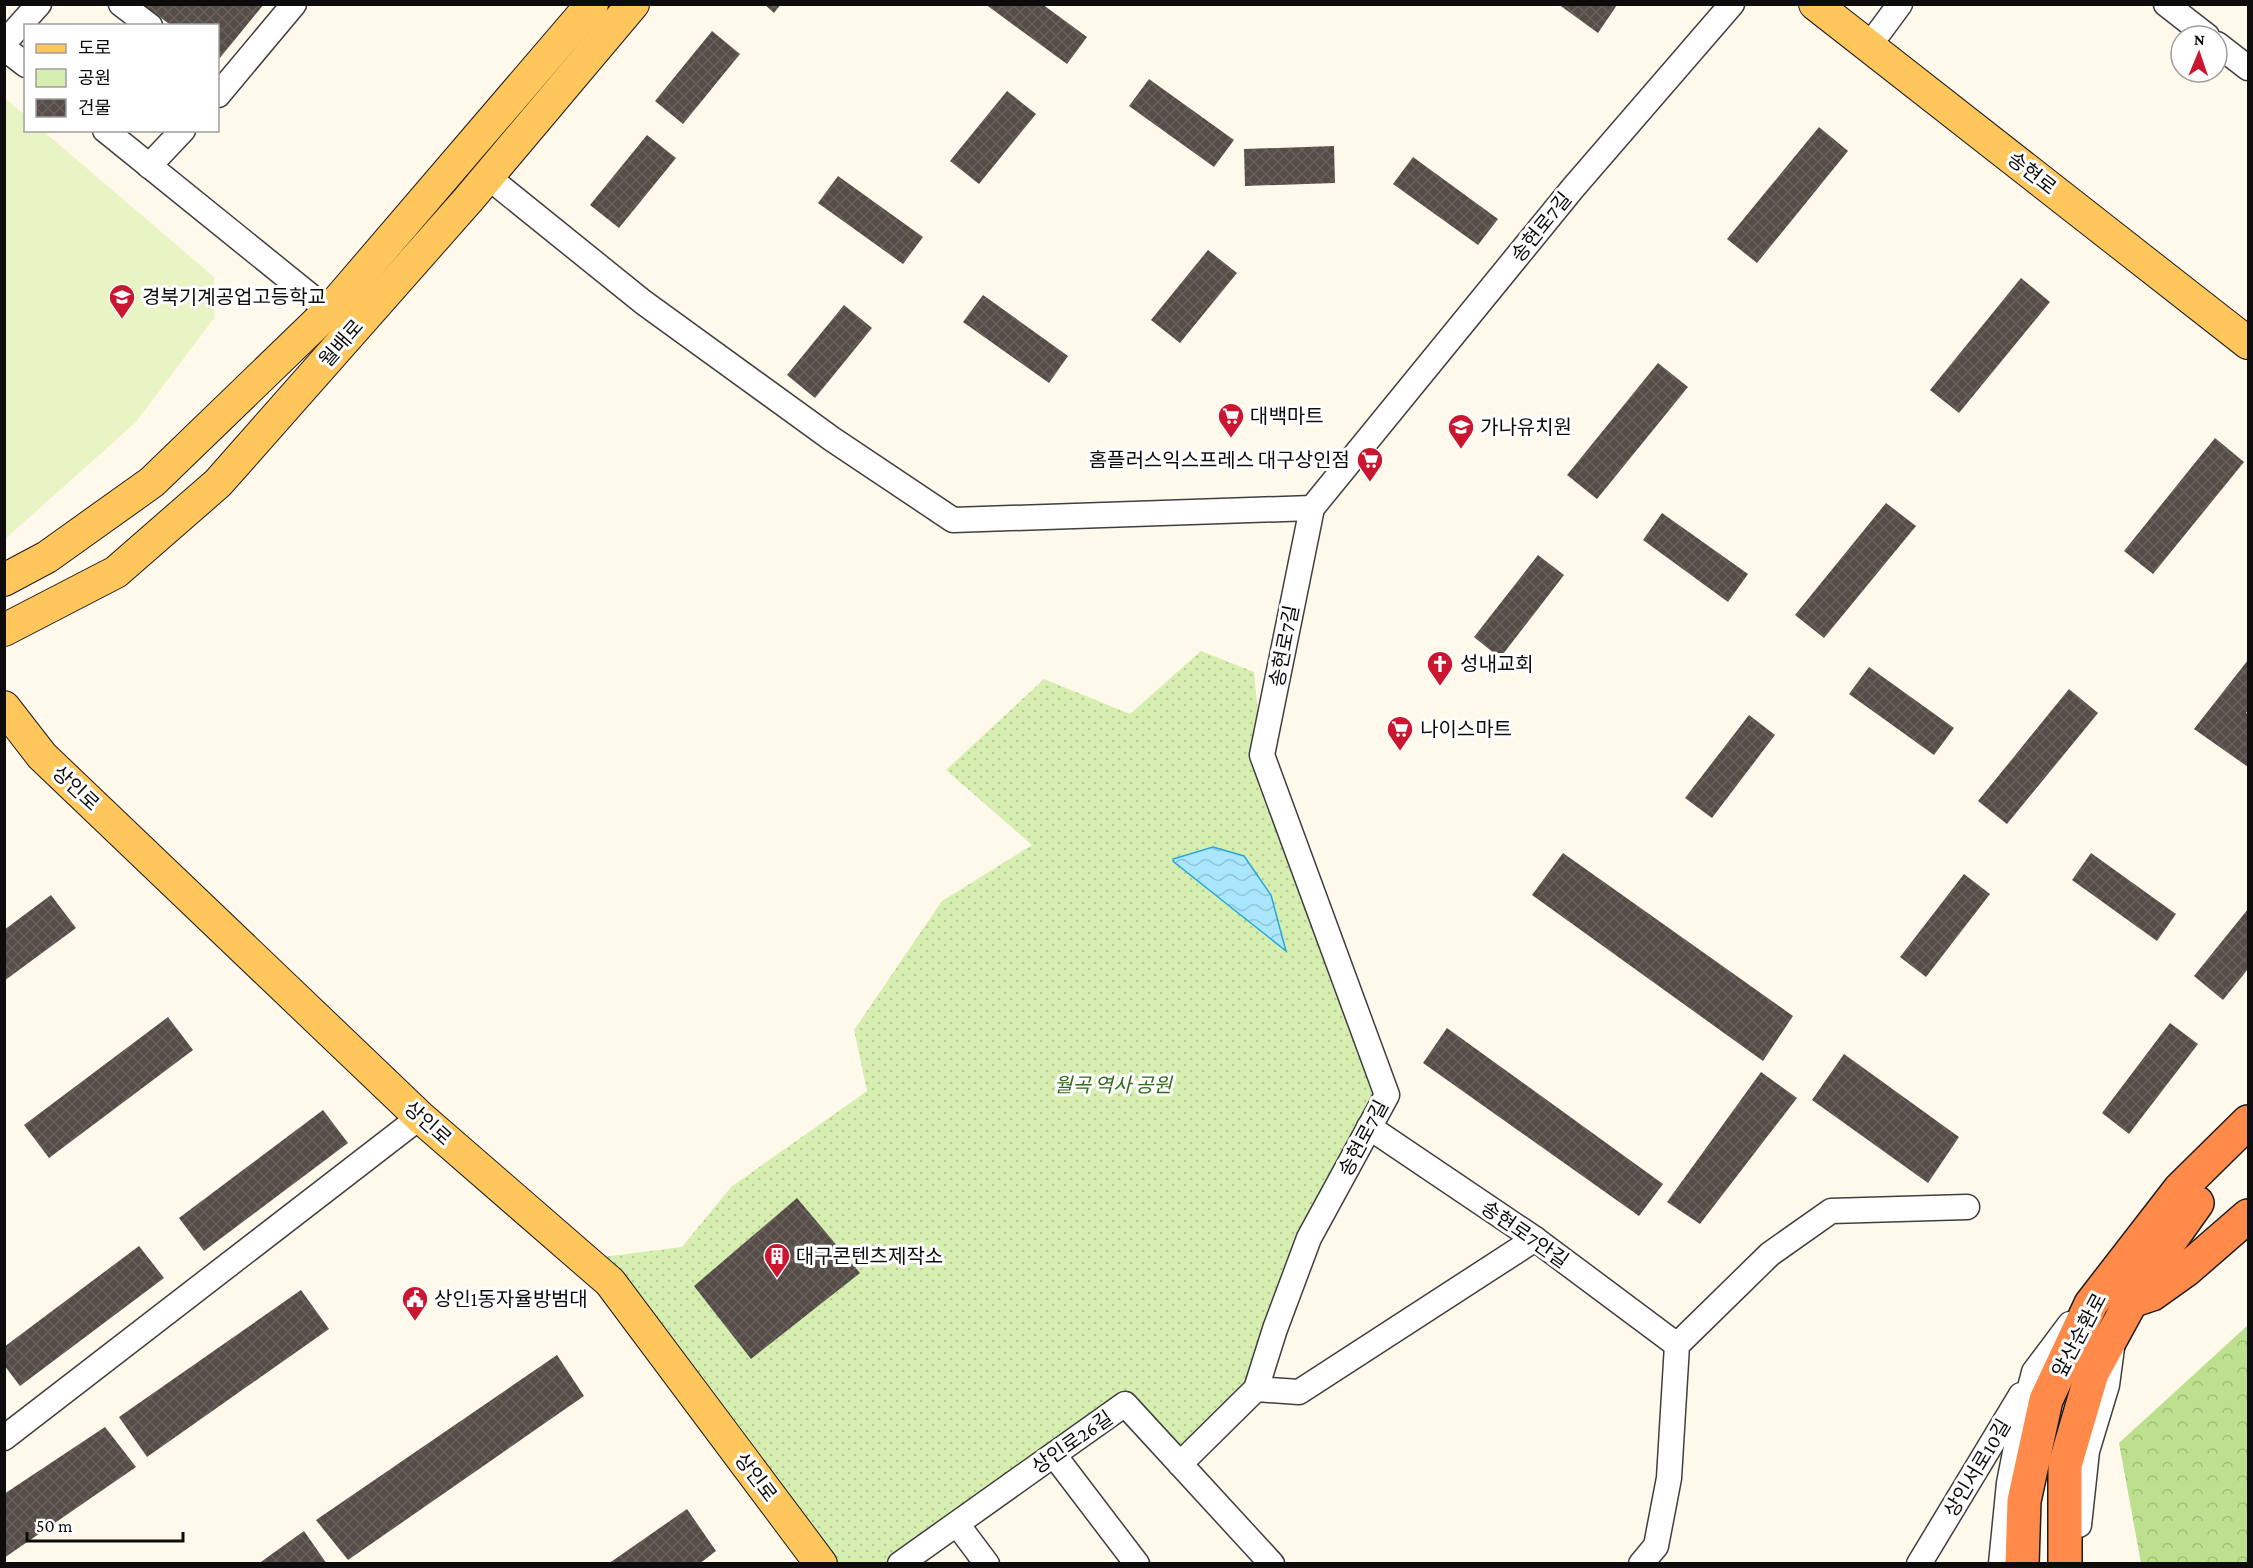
<svg xmlns="http://www.w3.org/2000/svg" width="2253" height="1568" viewBox="0 0 2253 1568" font-family="'Crimson Pro','Noto Sans KR',serif">
<style>
.green{fill:url(#green-dots)}
.forest{fill:url(#forest-crowns)}
.pitch{fill:#e8f4c4}
.water{fill:url(#water-waves);stroke:#29a7dc;stroke-width:1.5}
.building{fill:url(#building-cross-hatch)}
.lines{fill:none;stroke-linecap:round;stroke-linejoin:round}
.minor-casing{stroke:#3f3f3f;stroke-width:27}
.major-casing{stroke:#1d1d1d;stroke-width:34}
.highway-casing{stroke:#1d1d1d;stroke-width:36}
.minor{stroke:#fff;stroke-width:24}
.major{stroke:#ffc65c;stroke-width:32}
.highway{stroke:#ff8a4a;stroke-width:33}
.labels{text-anchor:middle;dominant-baseline:central;stroke-width:6;stroke-linejoin:round;paint-order:stroke}
.street-label{font-size:20px;fill:#0c0c0c;stroke:#fff}
.poi-label{font-size:20px;fill:#0c0c0c;stroke:#fff;text-anchor:start}
.park-label{font-size:20px;font-style:italic;fill:#306b16;stroke:#fff}
</style>
<defs>
<pattern id="green-dots" width="8" height="8" patternUnits="userSpaceOnUse" patternTransform="scale(1.5)"><rect width="8" height="8" fill="#d7eeb1"/><path d="M2 2h.1M6 6h.1" fill="none" stroke="#b7cb97" stroke-width="1.8" stroke-linecap="round"/></pattern>
<pattern id="forest-crowns" width="20" height="18" patternUnits="userSpaceOnUse" patternTransform="scale(1.5)"><rect width="20" height="18" fill="#bce08e"/><path d="M2 6a3 3 0 1 1 6 0M12 15a3 3 0 1 1 6 0" fill="none" stroke="#a0bf79"/></pattern>
<pattern id="water-waves" width="16" height="10" patternUnits="userSpaceOnUse" patternTransform="scale(1.5)"><rect width="16" height="10" fill="#aae6fd"/><path d="M0 5q4-4 8 0t8 0" fill="none" stroke="#91c4d8"/></pattern>
<pattern id="building-cross-hatch" width="8" height="8" patternUnits="userSpaceOnUse" patternTransform="scale(1.5)"><rect width="8" height="8" fill="#564c48"/><path d="M0 0l8 8M0 8l8-8" fill="none" stroke="#69615e"/></pattern>
</defs>
<rect width="100%" height="100%" fill="#fff9ec"/>
<!-- green -->
<polygon class="green" points="1201,651 1254,672 1262,755 1387,1095 1309,1238 1256,1389 1180,1464 1125,1404 900,1563 823,1563 602,1257 682,1247 731,1187 867,1091 854,1030 942,901 1032,845 946,770 1044,679 1130,714"/>
<!-- forest -->
<polygon class="forest" points="2248,1325 2248,1563 2141,1563 2119,1443"/>
<!-- pitch -->
<polygon class="pitch" points="4,98 25,115 26,130 43,131 214,277 214,318 136,422 5,539"/>
<!-- water -->
<polygon class="water" points="1213,847 1244,856 1271,895 1286,951 1174,862 1173,859"/>
<!-- building -->
<g class="building">
<polygon points="142,4 264,4 219,59 218,26 172,26"/>
<polygon points="764,4 781,4 774,13"/>
<polygon points="985,4 1042,4 1087,37 1067,64"/>
<polygon points="1558,4 1616,4 1617,5 1598,33"/>
<polygon points="712,31 740,54 683,124 655,101"/>
<polygon points="1149,79 1234,140 1214,167 1129,106"/>
<polygon points="1007,91 1036,114 979,184 950,161"/>
<polygon points="1819,127 1848,151 1757,263 1727,239"/>
<polygon points="647,135 676,158 619,228 590,205"/>
<polygon points="1334,146 1335,183 1245,186 1244,149"/>
<polygon points="1413,157 1498,219 1478,245 1393,184"/>
<polygon points="838,176 923,237 903,264 818,203"/>
<polygon points="1208,250 1237,273 1180,343 1151,320"/>
<polygon points="2021,278 2050,302 1959,413 1930,390"/>
<polygon points="983,295 1068,356 1049,383 963,322"/>
<polygon points="844,305 872,328 815,398 787,375"/>
<polygon points="1658,363 1688,387 1597,499 1567,475"/>
<polygon points="2215,438 2244,462 2153,574 2124,551"/>
<polygon points="1886,503 1916,526 1824,638 1795,615"/>
<polygon points="1662,513 1748,574 1728,602 1643,540"/>
<polygon points="1538,555 1564,575 1500,658 1474,637"/>
<polygon points="2248,660 2248,710 2246,713 2248,714 2248,767 2194,729"/>
<polygon points="1869,667 1954,728 1934,755 1849,694"/>
<polygon points="2069,689 2098,713 2007,824 1978,801"/>
<polygon points="1749,715 1775,735 1712,818 1685,798"/>
<polygon points="1563,853 1793,1016 1763,1061 1532,895"/>
<polygon points="2091,853 2176,914 2157,941 2072,880"/>
<polygon points="1964,874 1990,894 1926,977 1900,957"/>
<polygon points="51,895 76,928 4,981 4,930"/>
<polygon points="2248,909 2248,969 2223,1000 2194,976"/>
<polygon points="168,1017 193,1050 49,1158 24,1125"/>
<polygon points="2170,1023 2198,1044 2129,1134 2102,1113"/>
<polygon points="1447,1028 1663,1184 1639,1216 1423,1063"/>
<polygon points="1844,1054 1959,1137 1928,1183 1812,1100"/>
<polygon points="1761,1072 1797,1098 1700,1224 1667,1202"/>
<polygon points="323,1110 348,1143 204,1251 179,1218"/>
<polygon points="797,1198 860,1273 751,1359 694,1286"/>
<polygon points="139,1246 164,1278 20,1386 4,1365 4,1347"/>
<polygon points="301,1290 329,1329 147,1457 119,1417"/>
<polygon points="557,1355 584,1396 348,1560 316,1520"/>
<polygon points="105,1427 136,1467 4,1558 4,1494"/>
<polygon points="687,1509 716,1551 699,1564 608,1564"/>
<polygon points="304,1531 327,1564 258,1564"/>
</g>
<g class="lines">
<!-- minor casing -->
<g class="minor-casing">
<g id="minor">
<polyline points="121,4 150,26"/>
<polyline points="2166,4 2207,36"/>
<polyline points="4,43 39,4"/>
<polyline points="2217,44 2248,68"/>
<polyline points="1869,46 1900,4"/>
<polyline points="4,48 26,65"/>
<polyline points="218,95 294,4"/>
<polyline points="105,130 329,311"/>
<polyline points="149,166 183,130"/>
<polyline points="488,177 643,302 832,439 953,520 1312,508"/>
<polyline points="1369,1127 1535,1239 1677,1345"/>
<polyline points="1256,1389 1299,1392 1535,1239"/>
<polyline points="4,1438 420,1117"/>
<polyline points="1054,1455 1137,1564"/>
<polyline points="1180,1464 1256,1389 1275,1329 1309,1238 1387,1095 1262,755 1312,508 1573,188 1732,4"/>
<polyline points="957,1524 987,1564"/>
<polyline points="2079,1525 2087,1451 2107,1385 2112,1348"/>
<polyline points="900,1564 1125,1404 1272,1564"/>
<polyline points="1641,1564 1656,1546 1669,1478 1677,1345 1770,1254 1831,1211 1967,1207"/>
<polyline points="1919,1564 2021,1395"/>
<polyline points="2001,1564 2009,1483 2020,1427 2034,1372 2070,1324"/>
</g>
</g>
<!-- major casing -->
<g class="major-casing">
<g id="major">
<polyline points="1815,4 2248,343"/>
<polyline points="4,580 47,557 152,482 329,311 592,4"/>
<polyline points="4,630 116,572 218,483 468,200 633,4"/>
<polyline points="4,707 42,756 420,1117 610,1282 821,1564"/>
</g>
</g>
<!-- highway casing -->
<g class="highway-casing">
<g id="highway">
<polyline points="2131,1301 2152,1294 2187,1269 2248,1216"/>
<polyline points="2022,1564 2024,1501 2046,1400 2091,1304 2180,1189 2248,1122"/>
<polyline points="2065,1564 2065,1465 2092,1373 2145,1276 2197,1203"/>
</g>
</g>
<!-- minor -->
<use href="#minor" class="minor"/>
<!-- major -->
<use href="#major" class="major"/>
<!-- highway -->
<use href="#highway" class="highway"/>
</g>
<!-- icons -->
<defs>
<g id="school-pin" transform="scale(1.35)"><path d="M0 17L-7.5 6A9.5 9.5 0 1 1 7.5 6Z" fill="#cb1631" stroke="#fff"/><path d="M0-5L7-2L0 1L-7-2ZM-4 1L0 2.5L4 1V4Q0 6-4 4Z" fill="#fff"/></g>
<g id="supermarket-pin" transform="scale(1.35)"><path d="M0 17L-7.5 6A9.5 9.5 0 1 1 7.5 6Z" fill="#cb1631" stroke="#fff"/><path d="M-6-5.5h2.5l.6 2H6L4.5 2H-2.5L-4.4-4H-6ZM-1.5 3.2a1.3 1.3 0 1 0 .1 0ZM3 3.2a1.3 1.3 0 1 0 .1 0Z" fill="#fff"/></g>
<g id="church-pin" transform="scale(1.35)"><path d="M0 17L-7.5 6A9.5 9.5 0 1 1 7.5 6Z" fill="#cb1631" stroke="#fff"/><path d="M-1.2-6h2.4v3.5h3.3v2.4h-3.3V6h-2.4V-.1h-3.3v-2.4h3.3Z" fill="#fff"/></g>
<g id="building-pin" transform="scale(1.35)"><path d="M0 17L-7.5 6A9.5 9.5 0 1 1 7.5 6Z" fill="#cb1631" stroke="#fff"/><path d="M-4-6H4V6H1V3H-1V6H-4ZM-2.5-4.3h1.7v1.8h-1.7ZM.8-4.3h1.7v1.8H.8ZM-2.5-1h1.7V.8h-1.7ZM.8-1h1.7V.8H.8Z" fill="#fff"/></g>
<g id="civic-pin" transform="scale(1.35)"><path d="M0 17L-7.5 6A9.5 9.5 0 1 1 7.5 6Z" fill="#cb1631" stroke="#fff"/><path d="M-.6-6.5H3V-4.5H.6V-3L4-1V1h2V6H-6V1h2V-1L-.6-3ZM-1.2 2.5V6h2.4V2.5Z" fill="#fff"/></g>
</defs>
<g fill-rule="evenodd">
<use href="#school-pin" x="122" y="297"/>
<use href="#supermarket-pin" x="1231" y="416"/>
<use href="#school-pin" x="1461" y="427"/>
<use href="#supermarket-pin" x="1370" y="460"/>
<use href="#church-pin" x="1440" y="664"/>
<use href="#supermarket-pin" x="1400" y="729"/>
<use href="#building-pin" x="777" y="1256"/>
<use href="#civic-pin" x="415" y="1299"/>
</g>
<g class="labels">
<!-- street labels -->
<g class="street-label">
<text transform="translate(2032 173) rotate(38)">송현로</text>
<text transform="translate(1541 227) rotate(-51)">송현로7길</text>
<text transform="translate(341 343) rotate(-49)">월배로</text>
<text transform="translate(1284 646) rotate(-79)">송현로7길</text>
<text transform="translate(76 788) rotate(43)">상인로</text>
<text transform="translate(428 1123) rotate(42)">상인로</text>
<text transform="translate(1363 1138) rotate(-62)">송현로7길</text>
<text transform="translate(1525 1234) rotate(35)">송현로7안길</text>
<text transform="translate(2079 1335) rotate(-62)">앞산순환로</text>
<text transform="translate(1072 1442) rotate(-35)">상인로26길</text>
<text transform="translate(1977 1468) rotate(-59)">상인서로10길</text>
<text transform="translate(756 1477) rotate(53)">상인로</text>
</g>
<!-- poi labels -->
<g class="poi-label">
<text x="142" y="297">경북기계공업고등학교</text>
<text x="1250" y="416">대백마트</text>
<text x="1480" y="427">가나유치원</text>
<text x="1350" y="460" text-anchor="end">홈플러스익스프레스 대구상인점</text>
<text x="1460" y="664">성내교회</text>
<text x="1420" y="729">나이스마트</text>
<text x="796" y="1256">대구콘텐츠제작소</text>
<text x="434" y="1299">상인1동자율방범대</text>
</g>
<!-- park labels -->
<g class="park-label">
<text x="1113" y="1085">월곡 역사 공원</text>
</g>
</g>
<!-- border -->
<rect width="2253" height="1568" fill="none" stroke="#0c0c0c" stroke-width="12"/>
<!-- legend -->
<rect x="24" y="24" width="195" height="108" fill="#ffffff" stroke="#9e9e9e" stroke-width="1.5"/>
<rect x="36" y="44" width="30" height="9" fill="#ffc65c" stroke="#9e9e9e" stroke-width="1.5"/>
<text x="78" y="54" font-size="18" fill="#0c0c0c">도로</text>
<rect x="36" y="69" width="30" height="18" fill="#d7eeb1" stroke="#9e9e9e" stroke-width="1.5"/>
<text x="78" y="84" font-size="18" fill="#0c0c0c">공원</text>
<rect x="36" y="99" width="30" height="18" fill="url(#building-cross-hatch)" stroke="#9e9e9e" stroke-width="1.5"/>
<text x="78" y="114" font-size="18" fill="#0c0c0c">건물</text>
<!-- north arrow -->
<g transform="translate(2199 54) rotate(2)"><circle r="28" fill="#ffffff" stroke="#9e9e9e" stroke-width="1.5"/>
<path d="M0-4.5L10 22L0 15L-10 22Z" fill="#cb1631"/>
<text y="-9" font-size="16" font-weight="bold" text-anchor="middle" fill="#0c0c0c">N</text>
</g>
<!-- scale -->
<path d="M27 1532v9h156v-9" fill="none" stroke="#0c0c0c" stroke-width="3"/>
<text x="36" y="1532" font-size="18" fill="#0c0c0c" stroke="#ffffff" stroke-width="4.5" paint-order="stroke">50 m</text>
</svg>
